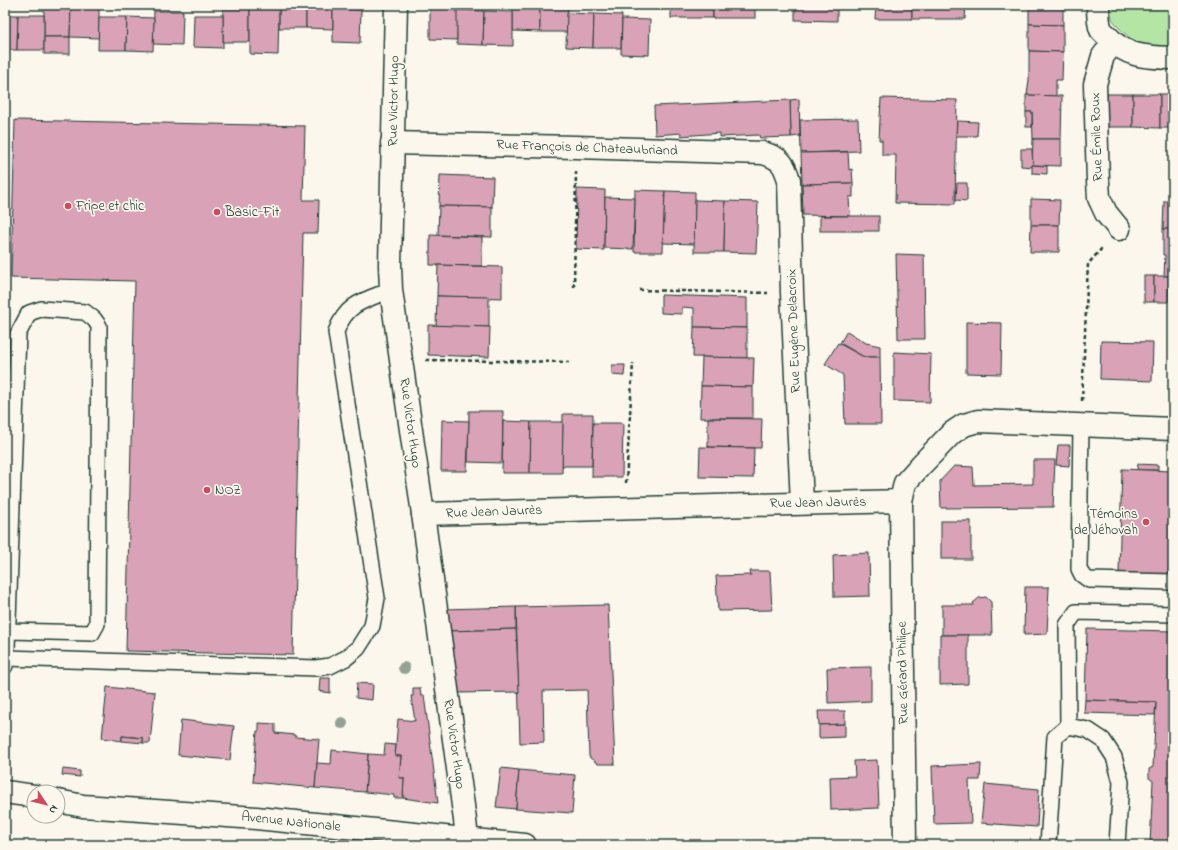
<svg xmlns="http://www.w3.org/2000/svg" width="1178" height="850" viewBox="0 0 1178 850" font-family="'Indie Flower',sans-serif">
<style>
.green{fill:#b4e5a5;stroke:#6a916c}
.building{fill:#d9a2b6;stroke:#1f3d34}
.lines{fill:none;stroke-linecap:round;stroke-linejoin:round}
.service-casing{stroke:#1f3d34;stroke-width:18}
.minor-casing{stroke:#1f3d34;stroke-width:25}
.secondary-casing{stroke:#1f3d34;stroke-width:25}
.path{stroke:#1f3d34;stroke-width:2.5;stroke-dasharray:4 3;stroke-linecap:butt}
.service{stroke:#fbf7ec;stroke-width:15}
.minor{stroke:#fbf7ec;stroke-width:22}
.secondary{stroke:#fbf7ec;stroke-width:22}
.tree{fill:#92a393}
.poi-dot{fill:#d1495b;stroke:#fbf7ec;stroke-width:1.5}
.labels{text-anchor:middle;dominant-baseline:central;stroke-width:3.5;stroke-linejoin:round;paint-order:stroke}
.street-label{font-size:14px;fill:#1f3d34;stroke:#fbf7ec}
.poi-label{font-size:14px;fill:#1f3d34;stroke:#fbf7ec;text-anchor:start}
</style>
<rect width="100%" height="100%" fill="#fbf7ec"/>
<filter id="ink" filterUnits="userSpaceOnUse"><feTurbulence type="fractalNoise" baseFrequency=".025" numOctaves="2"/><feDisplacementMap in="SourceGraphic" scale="8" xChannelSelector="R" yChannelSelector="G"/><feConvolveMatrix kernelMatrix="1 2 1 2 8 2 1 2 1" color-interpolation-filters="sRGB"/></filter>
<g filter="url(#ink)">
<!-- green -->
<polygon class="green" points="1110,5 1173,5 1173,46 1147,46 1132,40 1120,29 1112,19"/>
<!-- building -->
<g class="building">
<polygon points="44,5 71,5 70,37 44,37"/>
<polygon points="71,5 99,5 99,38 70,37"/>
<rect x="279" y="5" width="27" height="23"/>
<polygon points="306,5 333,5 333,29 306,28"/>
<polygon points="430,5 458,5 457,40 430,39"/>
<polygon points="513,5 540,5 540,32 513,31"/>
<polygon points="540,5 568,5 567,32 540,32"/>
<rect x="671" y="5" width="42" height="13"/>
<rect x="713" y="5" width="42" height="13"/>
<polygon points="795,5 837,5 837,21 795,20"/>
<polygon points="876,5 912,5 912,19 875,19"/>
<polygon points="912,5 966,5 965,19 912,19"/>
<polygon points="1029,5 1063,5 1063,25 1029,24"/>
<rect x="223" y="8" width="27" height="34"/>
<polygon points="250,8 279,9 278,55 250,54"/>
<polygon points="333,9 361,10 360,43 333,42"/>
<polygon points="457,10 484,11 483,45 457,44"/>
<polygon points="154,11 183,11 182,45 153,44"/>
<polygon points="484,11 513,12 513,46 483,45"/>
<polygon points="567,13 594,14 593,48 566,47"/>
<polygon points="594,14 622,15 621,48 593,48"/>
<polygon points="5,15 18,15 17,50 5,50"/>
<polygon points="18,15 44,15 44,50 17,50"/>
<polygon points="194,15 223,15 223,48 193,47"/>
<polygon points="99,17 127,17 126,50 98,50"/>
<polygon points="127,17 154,18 153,51 126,50"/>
<polygon points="622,19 650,20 649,55 621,54"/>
<polygon points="1029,24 1063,25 1063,52 1029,51"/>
<rect x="44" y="37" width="26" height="17"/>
<polygon points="1029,51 1063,52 1062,80 1056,80 1056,96 1027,95 1029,80"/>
<rect x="1107" y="94" width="26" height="33"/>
<polygon points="1133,94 1160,94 1160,128 1133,127"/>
<rect x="1160" y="94" width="13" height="34"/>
<polygon points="1026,95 1062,96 1061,139 1033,139 1032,112 1026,112"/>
<polygon points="881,98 957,100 955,204 895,203 896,155 882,155 882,140 879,140"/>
<polygon points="799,99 800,136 791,137 790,100"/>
<polygon points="790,100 791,137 760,138 759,135 720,137 720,133 681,136 681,133 655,135 654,106"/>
<rect x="1026" y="112" width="6" height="15"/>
<polygon points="858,119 859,151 801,153 800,120"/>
<polygon points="15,120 305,126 303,200 319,200 318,233 303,233 293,655 126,651 135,281 11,278"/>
<polygon points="957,121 978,122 977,136 956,136"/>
<polygon points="1033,139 1061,139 1061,166 1032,165"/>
<polygon points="1021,149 1032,149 1033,167 1021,166"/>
<polygon points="848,152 849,170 852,169 853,183 802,184 801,153"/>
<polygon points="1032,165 1047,166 1047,174 1032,173"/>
<polygon points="440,175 493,177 492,207 439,206"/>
<polygon points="853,183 853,197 849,197 850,216 803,215 802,184"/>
<polygon points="957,183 967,183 967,201 956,200"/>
<polygon points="577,189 605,190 604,250 576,249"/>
<polygon points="635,190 665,191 663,252 634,252"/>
<polygon points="665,191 695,192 695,244 663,243"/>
<polygon points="605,197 635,198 633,249 604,248"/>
<polygon points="1031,199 1060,200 1059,225 1031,225"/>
<polygon points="695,200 725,201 724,252 694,252"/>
<polygon points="725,201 758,202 756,253 724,252"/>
<polygon points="1164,201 1173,201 1173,229 1163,229"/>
<polygon points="439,206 492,207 492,237 438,235"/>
<rect x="820" y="216" width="59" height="15"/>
<polygon points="1031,225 1059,225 1059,252 1030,252"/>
<polygon points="1163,229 1173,229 1173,276 1164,276 1165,255 1163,255"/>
<polygon points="430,235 482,237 482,266 430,265"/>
<polygon points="896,254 924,255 925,339 898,339"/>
<polygon points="438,265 502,267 502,298 437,296"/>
<rect x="1144" y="276" width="10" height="26"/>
<polygon points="1154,276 1169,276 1168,302 1154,302"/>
<polygon points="661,295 747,298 747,328 694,327 694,308 682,307 682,314 661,313"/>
<polygon points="437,296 489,297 489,327 436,326"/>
<polygon points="966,322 1002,323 1001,374 966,373"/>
<polygon points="428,325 490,327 489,357 428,355"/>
<polygon points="694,327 747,328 747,358 693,357"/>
<polygon points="847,331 866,343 880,346 880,357 864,357 840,343"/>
<polygon points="1101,341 1153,342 1152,381 1100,379"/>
<polygon points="838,343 864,357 880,357 881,424 845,424 843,375 825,364"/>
<polygon points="894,352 931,354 930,402 894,401"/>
<polygon points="702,357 754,358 753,387 701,386"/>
<polygon points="612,365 625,365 624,376 612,375"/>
<polygon points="701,386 753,387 753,418 700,418"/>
<polygon points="469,411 503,411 502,463 468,462"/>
<polygon points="563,414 593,414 592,466 562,466"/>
<polygon points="708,418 762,419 761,448 708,447"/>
<polygon points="442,420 469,421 467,471 441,471"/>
<polygon points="503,421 531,422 530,473 502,473"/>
<polygon points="531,422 563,422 562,473 530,473"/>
<polygon points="593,423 623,423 622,477 592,477"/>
<polygon points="1058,445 1070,445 1069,466 1056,465"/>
<polygon points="700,447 754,448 753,478 699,477"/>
<polygon points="1033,460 1055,460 1053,507 941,508 940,481 954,466 973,467 974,485 1033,484"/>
<polygon points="1138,464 1158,465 1158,470 1137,470"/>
<polygon points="1122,469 1172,471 1169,575 1119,573"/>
<rect x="941" y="521" width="30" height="38"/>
<polygon points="869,553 870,596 834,597 833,555"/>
<polygon points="750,571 770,571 772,610 718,611 716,576 751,575"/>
<polygon points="1025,587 1049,587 1047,634 1024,635"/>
<polygon points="986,597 991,602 992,635 942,635 942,605 974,605 973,603 979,598"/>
<polygon points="608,605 615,764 598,764 589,757 587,690 543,691 544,742 520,743 516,607"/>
<polygon points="516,607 516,629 447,631 444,609"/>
<polygon points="516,629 519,692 456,693 447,631"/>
<polygon points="1087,629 1173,631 1173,845 1150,845 1153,781 1149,778 1149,769 1153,767 1156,702 1085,700"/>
<polygon points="940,635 968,635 968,684 940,685"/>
<polygon points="871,667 871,701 828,703 827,668"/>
<polygon points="320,678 330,678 330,693 319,691"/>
<polygon points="357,683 373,684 372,700 356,698"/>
<polygon points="107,687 155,692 150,743 143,743 143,738 122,736 122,741 102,738"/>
<polygon points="413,688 420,688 421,696 424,695 438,803 403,798 404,778 399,778 401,756 395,756 398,719 415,721 411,696 413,696"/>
<polygon points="1085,700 1156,702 1155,715 1084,713"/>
<polygon points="818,711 845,711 845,724 819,725"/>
<polygon points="181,720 234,726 230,760 178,755"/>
<polygon points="259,723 275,724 275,733 295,735 295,737 319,739 315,788 253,782 257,731 259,731"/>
<polygon points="845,724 845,737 819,738 819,725"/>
<polygon points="122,736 143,738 143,743 122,741"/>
<polygon points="385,744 396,745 395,756 401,756 399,778 404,778 403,798 394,798 394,795 365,792 368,754 384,755"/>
<polygon points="332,750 368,754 365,792 315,788 317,763 331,764"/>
<polygon points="877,760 879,808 831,810 830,777 855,776 854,761"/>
<polygon points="981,764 980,780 969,780 971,823 934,824 932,766"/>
<polygon points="501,768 519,770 516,809 496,807"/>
<polygon points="63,769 80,771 80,777 62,775"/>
<polygon points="519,770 575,775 572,813 516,809"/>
<polygon points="985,784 1039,789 1037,827 981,823"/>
<polygon points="123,842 144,844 144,845 123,845"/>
</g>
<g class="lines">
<!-- service casing -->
<g class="service-casing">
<g id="service">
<polyline points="1081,425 1079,569 1082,575 1089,580 1173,582"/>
<path d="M6,658L316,668L330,666L346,658L358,648L372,626L377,598L336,332C346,303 365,300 391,290"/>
<polyline points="5,666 7,649 18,334 29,313 41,309 85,312 94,319 99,326 97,624 92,633 8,631"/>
<polyline points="1048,845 1055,737 1068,726"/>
<polyline points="1117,845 1121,782 1114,757 1103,740 1088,730 1068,726 1067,625 1076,612 1173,614"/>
</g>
</g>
<!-- minor casing -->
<g class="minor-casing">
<g id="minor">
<polyline points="396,5 390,265 391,290 423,514 465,820 467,840 466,845"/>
<path d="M1098,5C1098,12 1098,23 1101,30C1103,32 1106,35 1108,37C1126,57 1147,57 1173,58"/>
<polyline points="1113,43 1103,56 1095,84 1098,181 1099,198 1106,213 1119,229"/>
<path d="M392,143L576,147L763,153C780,158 784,163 789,180L792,293L802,503"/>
<polyline points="901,501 905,845"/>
<polyline points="423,514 901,501 905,483 921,465 952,433 964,425 978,421 1173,429"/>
</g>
</g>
<!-- secondary casing -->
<g class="secondary-casing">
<g id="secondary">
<polyline points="5,792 34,796"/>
<polyline points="58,801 83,806 256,818 525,845"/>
</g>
</g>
<!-- path -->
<g class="path">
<polyline points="574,287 576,172"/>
<polyline points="639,290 768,293"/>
<polyline points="426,360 569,362"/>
<polyline points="1082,401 1088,264 1103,247"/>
<polyline points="626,483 633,363"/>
</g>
<!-- service -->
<use href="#service" class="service"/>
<!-- minor -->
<use href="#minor" class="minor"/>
<!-- secondary -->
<use href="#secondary" class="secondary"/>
</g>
<!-- trees -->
<g class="tree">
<circle cx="404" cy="668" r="6"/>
<circle cx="342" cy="723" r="6"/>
</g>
</g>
<!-- markers -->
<g class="poi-dot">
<circle cx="68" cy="206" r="4"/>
<circle cx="217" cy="212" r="4"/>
<circle cx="207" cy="490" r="4"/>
<circle cx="1146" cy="522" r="4"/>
</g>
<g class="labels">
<!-- street labels -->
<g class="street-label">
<text transform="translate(394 101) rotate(-89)">Rue Victor Hugo</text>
<text transform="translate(1097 137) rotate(-92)">Rue Émile Roux</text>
<text transform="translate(587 148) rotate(2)">Rue François de Chateaubriand</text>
<text transform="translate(794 331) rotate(-92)">Rue Eugène Delacroix</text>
<text transform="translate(410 423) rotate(82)">Rue Victor Hugo</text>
<text transform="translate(818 503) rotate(-1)">Rue Jean Jaurès</text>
<text transform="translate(494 512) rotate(-2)">Rue Jean Jaurès</text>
<text transform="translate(903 673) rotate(-91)">Rue Gérard Philipe</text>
<text transform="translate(454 744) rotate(82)">Rue Victor Hugo</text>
<text transform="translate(291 822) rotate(6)">Avenue Nationale</text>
</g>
<!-- poi labels -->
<g class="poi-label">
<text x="76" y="206">Fripe et chic</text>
<text x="225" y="212">Basic-Fit</text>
<text x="215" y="490">NOZ</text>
<text x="1138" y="514" text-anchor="end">Témoins<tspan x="1138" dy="16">de Jéhovah</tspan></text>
</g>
</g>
<!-- margin -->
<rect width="1178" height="850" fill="none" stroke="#fbf7ec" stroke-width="20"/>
<rect x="10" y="10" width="1158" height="830" fill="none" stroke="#1f3d34" stroke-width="1.5" filter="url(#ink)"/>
<!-- north arrow -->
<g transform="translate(46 804) rotate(125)"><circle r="19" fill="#fbf7ec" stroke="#a3ada2"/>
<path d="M0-3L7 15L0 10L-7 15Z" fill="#d1495b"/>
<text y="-6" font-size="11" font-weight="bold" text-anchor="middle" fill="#1f3d34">N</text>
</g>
</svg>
